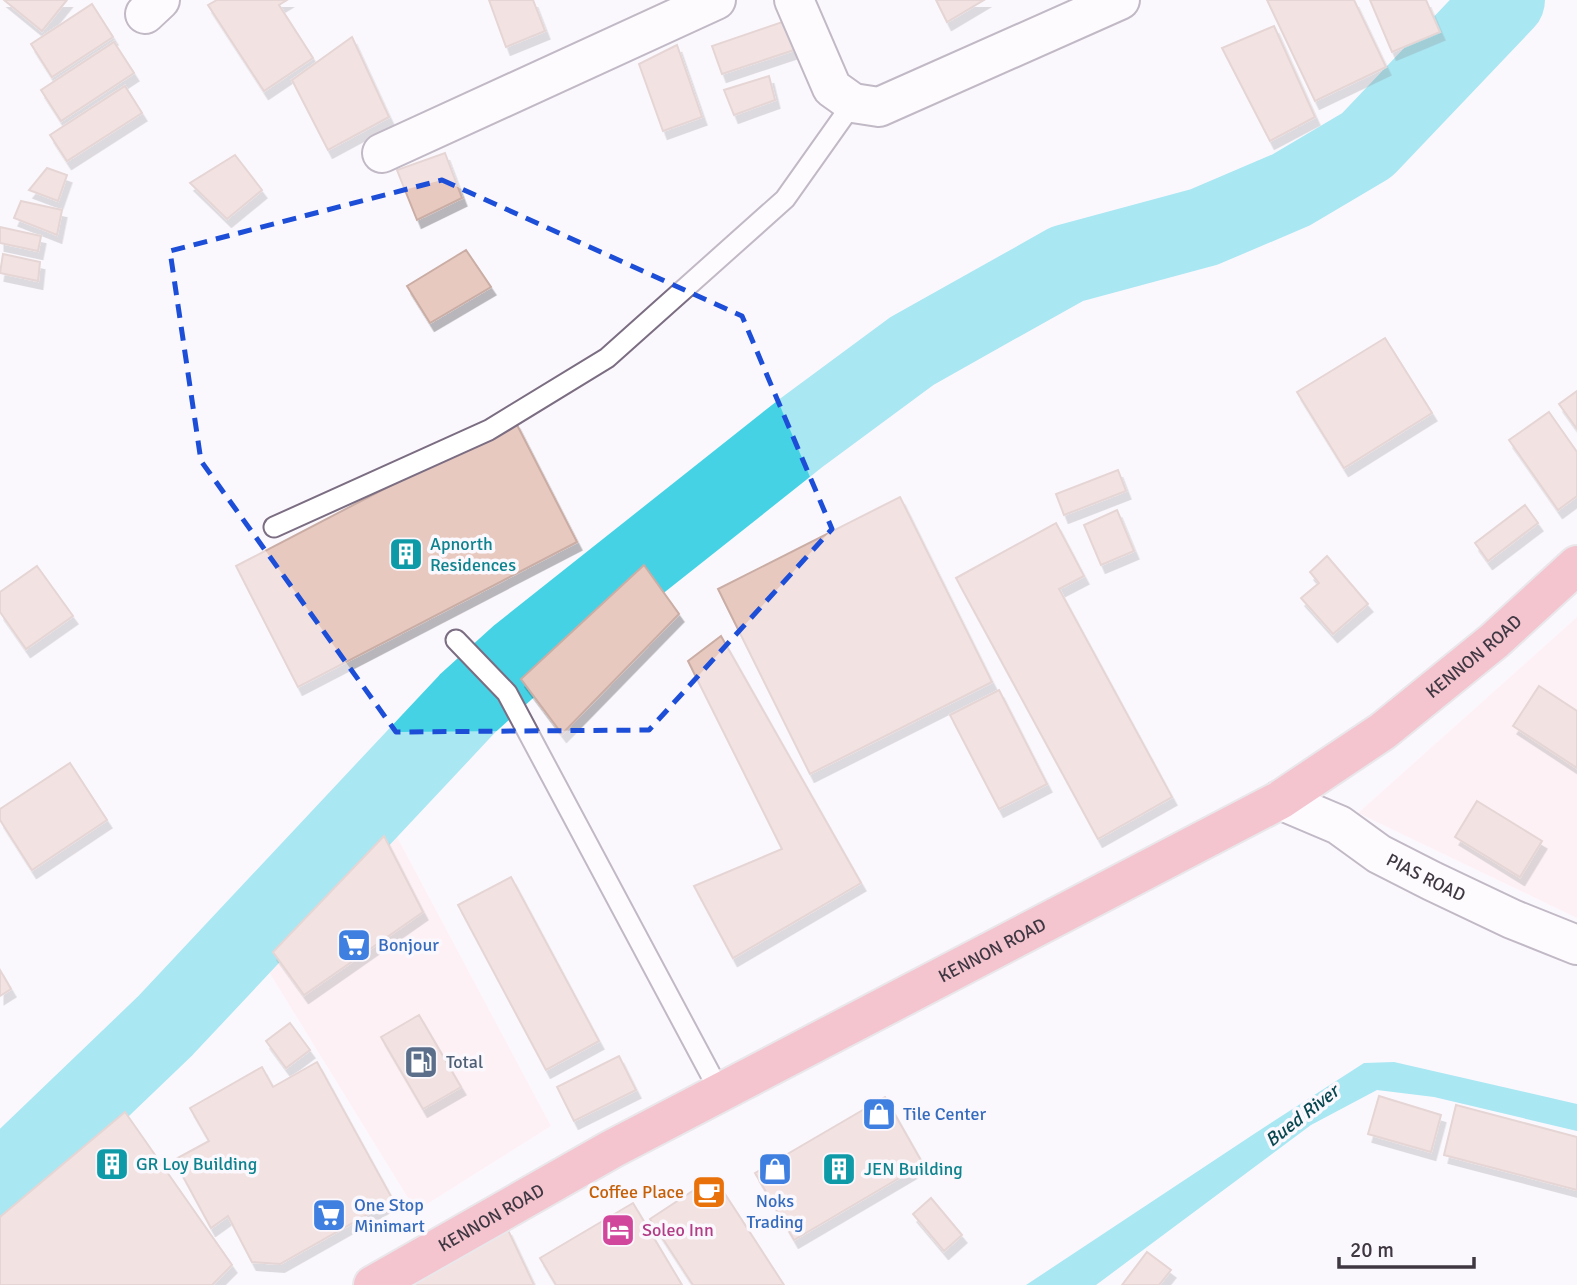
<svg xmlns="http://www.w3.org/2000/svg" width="1577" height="1285" viewBox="0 0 1577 1285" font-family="Signika,sans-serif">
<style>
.commercial{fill:#ffe9ec}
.water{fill:#46d2e5}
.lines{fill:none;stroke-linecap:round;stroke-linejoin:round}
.river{stroke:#46d2e5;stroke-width:80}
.building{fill:#e7c9c0;stroke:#caada4;stroke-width:2;filter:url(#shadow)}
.lane-casing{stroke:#7b6d82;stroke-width:23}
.street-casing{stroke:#7b6d82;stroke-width:42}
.highway-casing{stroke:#d5d3d5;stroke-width:42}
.lane{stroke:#fff;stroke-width:19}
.street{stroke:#fff;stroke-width:38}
.highway{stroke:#ea8597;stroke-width:38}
.marked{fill:none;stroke:#1d4ed8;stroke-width:5;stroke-dasharray:14 9;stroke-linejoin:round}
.labels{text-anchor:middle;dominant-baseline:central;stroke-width:7;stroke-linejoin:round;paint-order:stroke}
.culture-label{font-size:18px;fill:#0d838f;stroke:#fbf8fd;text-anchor:start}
.street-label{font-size:18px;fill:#3f3842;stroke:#fbf8fd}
.shop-label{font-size:18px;fill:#366cbe;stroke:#fbf8fd;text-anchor:start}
.service-label{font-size:18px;fill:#4e5e75;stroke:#fbf8fd;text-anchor:start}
.food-label{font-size:18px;fill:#c56008;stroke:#fbf8fd;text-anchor:end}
.hotel-label{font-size:18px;fill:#b23c85;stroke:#fbf8fd;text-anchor:start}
.water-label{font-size:19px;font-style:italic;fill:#07474f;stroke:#fbf8fd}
</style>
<defs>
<filter id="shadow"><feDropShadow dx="4.5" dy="8" stdDeviation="0" flood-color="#0004"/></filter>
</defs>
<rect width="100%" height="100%" fill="#fbf8fd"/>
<!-- commercial -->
<g class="commercial">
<polygon points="1577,617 1577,918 1358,813"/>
<polygon points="387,818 551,1126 416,1211 253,946"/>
</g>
<!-- water -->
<polygon class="water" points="1394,1062 1577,1104 1577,1131 1434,1097 1377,1090 1311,1125 1096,1285 1026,1285 1257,1132 1364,1063"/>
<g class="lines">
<!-- river -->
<polyline class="river" points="0,1181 23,1162 165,1026 468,703 521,655 801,433 912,351 1067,264 1204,227 1291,190 1367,145 1505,0"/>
</g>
<!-- building -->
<g class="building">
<polygon points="4,0 67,0 42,31"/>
<polygon points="217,0 287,0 279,5 313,58 264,91 208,5"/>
<polygon points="489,0 533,0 545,31 506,47"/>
<polygon points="936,0 984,0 947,22"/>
<polygon points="1267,0 1354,0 1386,67 1315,101"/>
<polygon points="1370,0 1426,0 1440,32 1392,52"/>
<polygon points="92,4 113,37 52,77 31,44"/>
<polygon points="794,18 800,48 722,74 712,46"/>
<polygon points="1274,26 1315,117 1270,141 1222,48"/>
<polygon points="352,37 389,117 328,150 292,80"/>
<polygon points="114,42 134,73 61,121 41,90"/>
<polygon points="677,45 702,117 663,131 639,64"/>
<polygon points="769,76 775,100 734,115 724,90"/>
<polygon points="125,86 142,113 67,161 50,135"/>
<polygon points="445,153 462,198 417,220 397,170"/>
<polygon points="235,155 262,190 227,219 190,183"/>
<polygon points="47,168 67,175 58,201 29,190"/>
<polygon points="21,201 62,210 57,235 14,218"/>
<polygon points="0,227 41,236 38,251 0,243"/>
<polygon points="466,250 491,287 430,323 407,286"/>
<polygon points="3,254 40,262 38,281 0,273"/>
<polygon points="1385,338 1432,413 1344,468 1297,392"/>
<polygon points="1577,391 1577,429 1559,404"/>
<polygon points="1549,412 1577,452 1577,496 1558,510 1509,440"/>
<polygon points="515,421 577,542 298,687 236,566"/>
<polygon points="1118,470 1126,491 1064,515 1056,494"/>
<polygon points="900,497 992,682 810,774 718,589"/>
<polygon points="1525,505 1538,523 1488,561 1475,543"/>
<polygon points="1117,510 1134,551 1101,565 1084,525"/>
<polygon points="1056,523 1084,576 1059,589 1172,797 1098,839 956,578"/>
<polygon points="1327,556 1368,604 1333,634 1301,598 1319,583 1310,572"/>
<polygon points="644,565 679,614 562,734 521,679"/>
<polygon points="37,566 73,616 26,649 0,612 0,592"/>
<polygon points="721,636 861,883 733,958 694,886 782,849 688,661"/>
<polygon points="1539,686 1577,711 1577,768 1513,726"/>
<polygon points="999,690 1047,784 999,809 950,715"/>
<polygon points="70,763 107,820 32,870 0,820 0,809"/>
<polygon points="1477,801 1542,841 1520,877 1455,837"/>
<polygon points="384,836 423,912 304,995 273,952"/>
<polygon points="511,877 599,1041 546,1070 458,905"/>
<polygon points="0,970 11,989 0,996"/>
<polygon points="419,1015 461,1087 423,1109 381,1037"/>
<polygon points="290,1023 310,1050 286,1068 266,1041"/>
<polygon points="619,1056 636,1090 574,1121 557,1087"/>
<polygon points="317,1062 393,1200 280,1264 252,1262 228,1216 211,1228 174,1160 209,1141 190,1108 262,1067 273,1087"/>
<polygon points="1379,1096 1441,1115 1431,1152 1368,1134"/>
<polygon points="885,1097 923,1164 794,1240 755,1173"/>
<polygon points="1456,1105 1577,1137 1577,1190 1444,1155"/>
<polygon points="125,1112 232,1265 212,1285 0,1285 0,1217"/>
<polygon points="714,1177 784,1285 693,1285 650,1219"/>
<polygon points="931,1198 962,1235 944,1251 913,1214"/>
<polygon points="633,1203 682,1285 556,1285 540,1258"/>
<polygon points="507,1228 534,1285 391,1285"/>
<polygon points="1147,1252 1171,1270 1159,1285 1122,1285"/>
</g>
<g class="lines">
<!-- lane casing -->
<g class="lane-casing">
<g id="lane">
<polyline points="274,527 489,430 607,358 785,199 853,103"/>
<polyline points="456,640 507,693 720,1092"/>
</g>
</g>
<!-- street casing -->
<g class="street-casing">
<g id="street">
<polyline points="794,0 832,88 853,103 879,107 1120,0"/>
<polyline points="145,14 160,0"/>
<polyline points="382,153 716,0"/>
<path id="s1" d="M1280,800L1339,825L1379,854L1432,881L1512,919L1577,945"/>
</g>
</g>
<!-- highway casing -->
<g class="highway-casing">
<g id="highway">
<path id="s2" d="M373,1285L612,1149L1280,800L1383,731L1494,641L1577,565"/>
</g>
</g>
<!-- lane -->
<use href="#lane" class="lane"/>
<!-- street -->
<use href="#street" class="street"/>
<!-- highway -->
<use href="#highway" class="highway"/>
</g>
<!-- marked area -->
<path d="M0 0H1577V1285H0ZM442,180L742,316L832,529L649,730L396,732L201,461L170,251Z" fill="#fbf8fd" fill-opacity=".55" fill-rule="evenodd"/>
<path class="marked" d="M442,180L742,316L832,529L649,730L396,732L201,461L170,251Z"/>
<!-- icons -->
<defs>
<g id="building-square" transform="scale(1.75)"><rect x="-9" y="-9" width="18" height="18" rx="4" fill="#0f9aa8" stroke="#fbf8fd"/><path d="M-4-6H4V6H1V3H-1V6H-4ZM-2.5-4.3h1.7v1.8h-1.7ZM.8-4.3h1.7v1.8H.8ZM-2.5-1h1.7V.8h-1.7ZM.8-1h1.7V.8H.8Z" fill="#fff"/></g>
<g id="supermarket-square" transform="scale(1.75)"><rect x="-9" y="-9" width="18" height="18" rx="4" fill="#3f7fe0" stroke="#fbf8fd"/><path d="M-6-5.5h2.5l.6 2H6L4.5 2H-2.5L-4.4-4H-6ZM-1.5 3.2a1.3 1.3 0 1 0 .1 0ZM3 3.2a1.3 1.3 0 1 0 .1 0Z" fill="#fff"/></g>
<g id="fuel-square" transform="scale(1.75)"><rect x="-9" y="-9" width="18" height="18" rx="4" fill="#5c6f8a" stroke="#fbf8fd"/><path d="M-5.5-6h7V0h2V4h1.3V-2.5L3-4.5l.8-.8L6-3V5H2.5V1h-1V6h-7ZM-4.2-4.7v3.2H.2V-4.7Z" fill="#fff"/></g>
<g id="shop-square" transform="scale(1.75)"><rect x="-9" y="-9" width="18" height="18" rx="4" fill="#3f7fe0" stroke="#fbf8fd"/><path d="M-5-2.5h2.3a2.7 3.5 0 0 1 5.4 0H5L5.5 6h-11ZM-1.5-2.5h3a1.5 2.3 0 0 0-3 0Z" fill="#fff"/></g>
<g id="cafe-square" transform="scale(1.75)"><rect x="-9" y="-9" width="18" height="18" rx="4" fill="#e8710a" stroke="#fbf8fd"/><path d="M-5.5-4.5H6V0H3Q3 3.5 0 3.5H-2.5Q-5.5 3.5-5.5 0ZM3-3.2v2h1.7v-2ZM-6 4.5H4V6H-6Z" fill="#fff"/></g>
<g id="hotel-square" transform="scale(1.75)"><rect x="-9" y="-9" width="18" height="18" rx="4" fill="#d1479c" stroke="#fbf8fd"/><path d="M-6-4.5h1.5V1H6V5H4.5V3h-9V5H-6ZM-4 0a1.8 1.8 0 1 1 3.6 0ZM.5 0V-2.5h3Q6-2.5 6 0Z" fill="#fff"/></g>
</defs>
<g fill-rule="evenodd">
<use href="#building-square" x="406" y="554"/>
<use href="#supermarket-square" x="354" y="945"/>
<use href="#fuel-square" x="421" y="1062"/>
<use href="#shop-square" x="879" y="1114"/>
<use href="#building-square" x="112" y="1164"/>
<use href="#shop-square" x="775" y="1169"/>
<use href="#building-square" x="839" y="1169"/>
<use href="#cafe-square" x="709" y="1192"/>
<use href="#supermarket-square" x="329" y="1215"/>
<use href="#hotel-square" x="618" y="1230"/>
</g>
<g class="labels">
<!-- culture labels -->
<g class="culture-label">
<text x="430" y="544">Apnorth<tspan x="430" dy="21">Residences</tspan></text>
<text x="136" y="1164">GR Loy Building</text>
<text x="864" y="1169">JEN Building</text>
</g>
<!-- street labels -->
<g class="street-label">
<text stroke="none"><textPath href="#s2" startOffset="1270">KENNON ROAD</textPath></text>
<text stroke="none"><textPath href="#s1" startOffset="166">PIAS ROAD</textPath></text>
<text stroke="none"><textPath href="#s2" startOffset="704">KENNON ROAD</textPath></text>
<text stroke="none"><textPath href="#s2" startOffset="136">KENNON ROAD</textPath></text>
</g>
<!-- shop labels -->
<g class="shop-label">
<text x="378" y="945">Bonjour</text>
<text x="903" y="1114">Tile Center</text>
<text x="775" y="1201" text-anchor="middle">Noks<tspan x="775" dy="21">Trading</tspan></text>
<text x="354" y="1205">One Stop<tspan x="354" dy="21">Minimart</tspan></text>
</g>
<!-- service labels -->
<g class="service-label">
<text x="446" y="1062">Total</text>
</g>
<!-- food labels -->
<g class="food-label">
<text x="684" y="1192">Coffee Place</text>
</g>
<!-- hotel labels -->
<g class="hotel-label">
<text x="642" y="1230">Soleo Inn</text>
</g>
<!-- water labels -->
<g class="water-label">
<text transform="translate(1302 1116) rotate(-38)">Bued River</text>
</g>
</g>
<!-- scale -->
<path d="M1339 1257v10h135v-10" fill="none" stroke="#3f3842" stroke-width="3.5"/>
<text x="1350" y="1257" font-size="21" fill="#3f3842" stroke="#fbf8fd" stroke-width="5" paint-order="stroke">20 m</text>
</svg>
